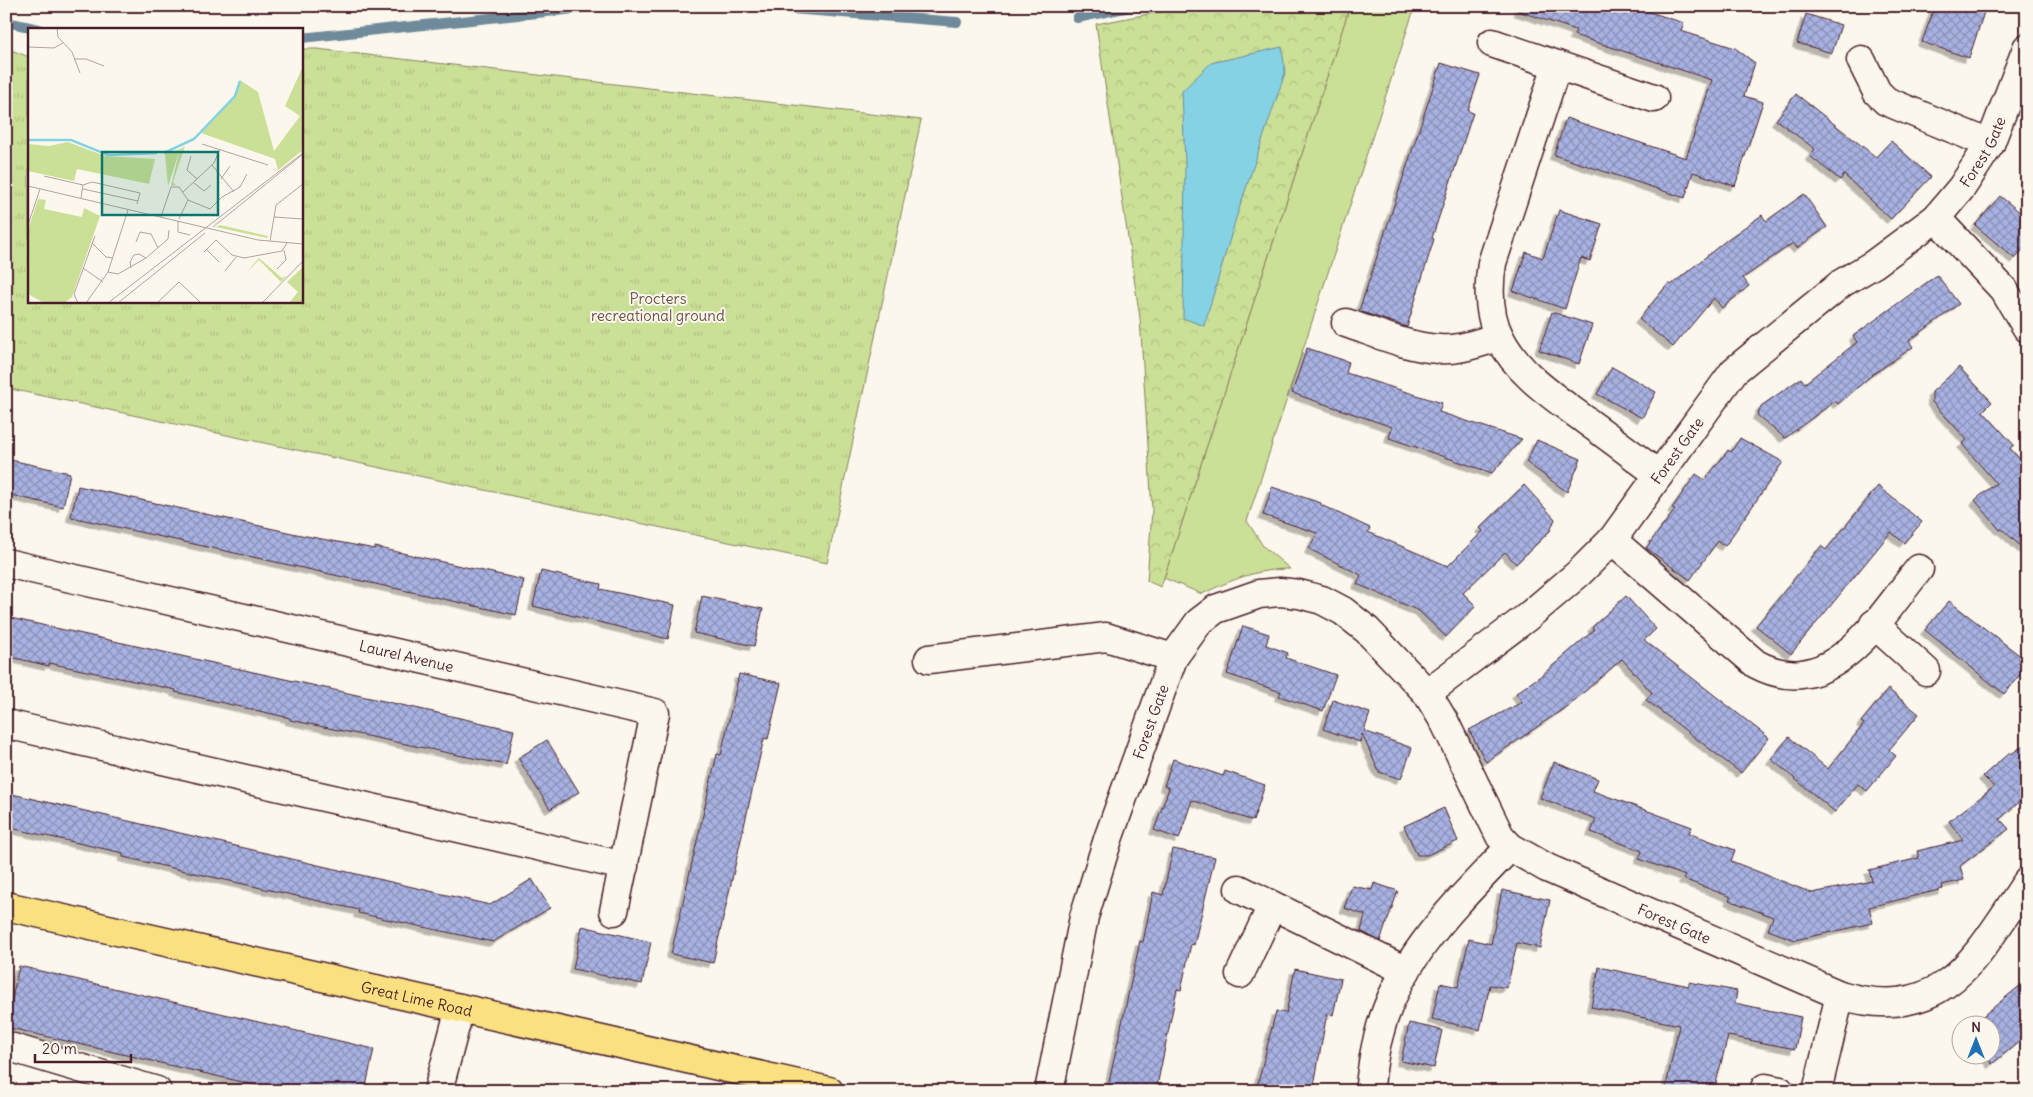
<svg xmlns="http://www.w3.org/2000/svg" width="2033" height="1097" viewBox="0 0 2033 1097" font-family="Delius,sans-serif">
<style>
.green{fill:#cae096;stroke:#8a8060}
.forest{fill:url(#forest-crowns);stroke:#8a8060}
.park{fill:url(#park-tufts);stroke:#8a8060}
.water{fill:#86d2e5;stroke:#6e8a9b}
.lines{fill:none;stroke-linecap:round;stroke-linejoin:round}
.stream{stroke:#6e8a9b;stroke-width:10}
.building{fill:url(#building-cross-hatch);stroke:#4a1f2b;filter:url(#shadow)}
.minor-casing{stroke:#4a1f2b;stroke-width:31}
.major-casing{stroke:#4a1f2b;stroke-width:31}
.minor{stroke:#fbf7ec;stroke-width:28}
.major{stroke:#f9e181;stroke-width:28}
.labels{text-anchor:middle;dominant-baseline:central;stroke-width:4;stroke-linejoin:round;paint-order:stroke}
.street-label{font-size:15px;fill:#4a1f2b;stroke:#fbf7ec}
.park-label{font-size:15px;fill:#6a4f46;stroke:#fbf7ec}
.inset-river{fill:none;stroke:#86d2e5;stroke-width:2.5}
.inset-road{fill:none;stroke:#b4a19f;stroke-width:1}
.view{fill:#0f766e;fill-opacity:0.15;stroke:#0f766e;stroke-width:2.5}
.inset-edge{fill:none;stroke:#4a1f2b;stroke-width:2.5}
</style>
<defs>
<pattern id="forest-crowns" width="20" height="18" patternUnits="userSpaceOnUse" patternTransform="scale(1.25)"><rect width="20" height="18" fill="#cae096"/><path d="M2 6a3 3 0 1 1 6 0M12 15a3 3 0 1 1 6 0" fill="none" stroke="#afc081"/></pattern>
<pattern id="park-tufts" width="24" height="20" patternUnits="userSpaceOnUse" patternTransform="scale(1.25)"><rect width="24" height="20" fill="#cae096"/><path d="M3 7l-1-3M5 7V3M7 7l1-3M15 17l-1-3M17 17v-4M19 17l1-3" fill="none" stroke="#afc081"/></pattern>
<pattern id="building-cross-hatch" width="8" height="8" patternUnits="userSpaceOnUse" patternTransform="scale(1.25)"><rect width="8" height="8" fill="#a7b2e2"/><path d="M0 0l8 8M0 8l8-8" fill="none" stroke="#8a90b7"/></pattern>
<filter id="shadow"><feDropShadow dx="-4.5" dy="4.5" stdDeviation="0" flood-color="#0004"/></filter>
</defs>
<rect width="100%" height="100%" fill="#fbf7ec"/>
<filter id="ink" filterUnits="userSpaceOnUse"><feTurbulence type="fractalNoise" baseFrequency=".02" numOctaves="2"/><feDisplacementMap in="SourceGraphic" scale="10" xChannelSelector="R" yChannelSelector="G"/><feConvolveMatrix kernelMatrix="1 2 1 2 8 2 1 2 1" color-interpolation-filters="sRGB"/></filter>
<g filter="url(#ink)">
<!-- green -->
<path class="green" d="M1350,6H1415L1247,521L1263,546L1290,569C1256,569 1232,580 1202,594L1164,578Z"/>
<!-- forest -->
<polygon class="forest" points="1190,6 1350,6 1161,587 1147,581 1152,510 1140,318 1096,24"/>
<!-- park -->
<polygon class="park" points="6,48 29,57 29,301 301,301 301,49 317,49 921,120 827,563 6,388"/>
<!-- water -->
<polygon class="water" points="1282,47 1285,73 1237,215 1204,326 1183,318 1185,163 1182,91 1211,63"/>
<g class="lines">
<!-- stream -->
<g class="stream">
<polyline points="754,6 957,22"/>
<polyline points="1077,18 1134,6"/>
<polyline points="6,20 11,23 39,29"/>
<polyline points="301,38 603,6"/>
</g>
</g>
<!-- building -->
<g class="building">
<polygon points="1519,6 1631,6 1684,23 1681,31 1735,48 1755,63 1744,96 1763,102 1735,186 1693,172 1685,198 1554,155 1566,118 1686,158 1712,80 1574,35 1576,30 1518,11"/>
<polygon points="1935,6 1986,6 1969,58 1922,42"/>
<polygon points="1806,14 1841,25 1832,53 1797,43"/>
<polygon points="1441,63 1480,75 1468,111 1473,113 1432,238 1434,239 1407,327 1359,311"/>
<polygon points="1796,94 1876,157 1891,141 1931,177 1891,219 1844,175 1840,180 1810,156 1815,149 1776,120"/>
<polygon points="1804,194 1827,227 1797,248 1793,243 1743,278 1749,286 1722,308 1714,298 1673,347 1639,319 1669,283 1671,285 1729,238 1762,215 1766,221"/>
<polygon points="2000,196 2027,218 2027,245 2015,259 1975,225"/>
<polygon points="1559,210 1602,224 1590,261 1581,258 1565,309 1513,291 1526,252 1543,258"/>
<polygon points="1937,275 1959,304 1909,341 1913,347 1872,375 1838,404 1835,401 1785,438 1757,415 1761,406 1801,378 1805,383 1857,342 1853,336"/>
<polygon points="1552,312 1592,325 1579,364 1539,350"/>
<polygon points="1307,348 1349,362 1346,373 1442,403 1439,412 1522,439 1492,473 1389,438 1392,427 1292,393"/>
<polygon points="1612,367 1656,392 1642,418 1597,394"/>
<polygon points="1959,367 1992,402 1983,411 2014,445 2010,448 2027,467 2027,552 2002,529 2000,530 1975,500 1996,483 1962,444 1967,440 1932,402 1932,392"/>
<polygon points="1740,438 1783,462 1725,546 1718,541 1690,580 1646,548 1675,510 1672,508 1696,474 1705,480 1728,450 1731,452"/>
<polygon points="1537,440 1581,459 1567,492 1526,462"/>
<polygon points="6,459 70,473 63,507 6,494"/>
<polygon points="1524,485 1555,519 1550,531 1516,564 1505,552 1463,593 1476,606 1446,637 1419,611 1357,584 1361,575 1309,549 1317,533 1263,515 1272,487 1321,503 1321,505 1370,528 1368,532 1448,566 1483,531 1480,528"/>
<polygon points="78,486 301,535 375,549 375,547 524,580 516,615 71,517"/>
<polygon points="1878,486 1922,522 1904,543 1891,532 1791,654 1756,626 1821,546 1826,550"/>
<polygon points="541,571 601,584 600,589 675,605 668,639 533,606"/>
<polygon points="702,596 763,609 754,646 694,633"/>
<polygon points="1626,596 1656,629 1644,640 1769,738 1741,773 1646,700 1652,693 1622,659 1569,705 1486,762 1469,730 1522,702 1516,693 1542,675 1594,630 1592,627"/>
<polygon points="1949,601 2027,661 2027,666 2004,694 1925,630"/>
<polygon points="6,617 514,730 506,765 290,720 290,718 175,692 176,690 49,663 49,666 6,656"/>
<polygon points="1243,626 1269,634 1266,645 1288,653 1286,658 1336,675 1323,711 1279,696 1281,692 1227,674"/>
<polygon points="739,674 781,683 768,739 764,738 713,963 671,954 717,754 721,755"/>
<polygon points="1888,689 1919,714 1889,750 1896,756 1867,791 1858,784 1835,812 1771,759 1789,737 1828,769 1864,724 1861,722"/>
<polygon points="1333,700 1370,713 1364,731 1412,748 1401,779 1379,772 1362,734 1360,742 1323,729"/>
<polygon points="547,740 579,792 550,809 518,758"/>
<polygon points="2027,743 2027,795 2000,819 2009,829 1960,866 1964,880 1942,885 1943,889 1869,907 1873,923 1795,940 1768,930 1773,917 1729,900 1731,897 1683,879 1685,876 1639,859 1642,851 1591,832 1596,819 1540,798 1554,762 1598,779 1593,791 1692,827 1689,833 1735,850 1731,861 1812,893 1872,881 1869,870 1919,858 1917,851 1963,840 1949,821 1994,787 1983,776 2010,752 2011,754"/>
<polygon points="1173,759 1223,776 1225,771 1265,785 1253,821 1192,800 1179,839 1154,830 1169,788 1164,786"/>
<polygon points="12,794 490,905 532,879 550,908 493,942 358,913 359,910 123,857 123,853 6,827"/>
<polygon points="1444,808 1458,841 1427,855 1417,855 1404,826"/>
<polygon points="1173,849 1215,857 1194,945 1191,944 1181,990 1177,989 1156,1091 1107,1091 1140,941 1143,942 1153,892 1163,895"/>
<polygon points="1374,883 1398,891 1380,941 1361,931 1365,915 1344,908 1352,886 1372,890"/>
<polygon points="1502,890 1550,900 1540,948 1517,943 1507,988 1490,985 1480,1030 1432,1019 1440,983 1458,987 1469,939 1491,944"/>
<polygon points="582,926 651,942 642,984 573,969"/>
<polygon points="19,966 374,1049 365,1091 280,1091 6,1027"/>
<polygon points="1599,967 1689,986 1689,982 1737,991 1735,1003 1801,1017 1795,1049 1728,1036 1714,1091 1665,1091 1679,1025 1591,1007"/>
<polygon points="1295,969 1341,979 1333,1015 1327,1013 1313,1091 1256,1091 1276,1011 1286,1013"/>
<polygon points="2027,980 2027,1035 1992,1064 1984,1054 1990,1054 1990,1024 1973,1024"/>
<polygon points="1409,1023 1442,1030 1434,1068 1401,1061"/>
</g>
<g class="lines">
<!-- minor casing -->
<g class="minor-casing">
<g id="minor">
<polyline points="1492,43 1654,98"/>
<polyline points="1861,60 1877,92 1886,101 1990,144"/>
<path d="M1557,65L1492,263C1488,288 1488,315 1500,338C1518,374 1554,397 1585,420C1610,438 1634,456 1659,475"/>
<polyline points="1936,218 2004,290 2027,328"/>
<path d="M1346,323C1376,333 1407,347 1439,349C1459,351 1480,342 1499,337"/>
<path d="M1612,540L1756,664C1831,704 1878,619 1919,569"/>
<path id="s1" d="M6,563L655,713L614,911"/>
<polyline points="1874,624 1926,671"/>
<polyline points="929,659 1106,637 1173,658"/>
<path id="s2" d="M1427,693L1526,618L1579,573L1612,540L1734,371L1842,283L1874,264L1936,218L1962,187L1990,144L2027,48"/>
<polyline points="6,724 624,866"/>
<polyline points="1239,889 1406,971"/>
<polyline points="1240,974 1272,906"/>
<polyline points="6,1046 157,1091"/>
<polyline points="1765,1088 1780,1091"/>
<polyline points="438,1091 460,1008"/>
<path id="s3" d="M1049,1091L1084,917L1108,839L1173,658L1199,622L1216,609L1259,594L1280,592L1299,594L1322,600L1343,611L1367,630L1427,693L1445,723L1500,836L1510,847L1547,868L1840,995C1945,1026 1977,955 2027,882"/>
<path d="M1369,1091C1372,1073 1373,1055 1378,1038C1396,960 1457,903 1510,847"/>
<polyline points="1817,1091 1840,995"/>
</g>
</g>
<!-- major casing -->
<g class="major-casing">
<g id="major">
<path id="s4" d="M6,906L829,1091"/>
</g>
</g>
<!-- minor -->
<use href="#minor" class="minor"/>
<!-- major -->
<use href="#major" class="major"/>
</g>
</g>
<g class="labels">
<!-- street labels -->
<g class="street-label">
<text stroke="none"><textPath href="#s2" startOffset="784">Forest Gate</textPath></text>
<text stroke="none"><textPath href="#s2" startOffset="351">Forest Gate</textPath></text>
<text stroke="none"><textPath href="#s1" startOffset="411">Laurel Avenue</textPath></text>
<text stroke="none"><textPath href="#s3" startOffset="384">Forest Gate</textPath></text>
<text stroke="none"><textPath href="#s3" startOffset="1125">Forest Gate</textPath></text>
<text stroke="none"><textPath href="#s4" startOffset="421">Great Lime Road</textPath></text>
</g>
<!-- park labels -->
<g class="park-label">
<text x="658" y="298">Procters<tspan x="658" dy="17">recreational ground</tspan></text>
</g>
</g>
<!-- overview -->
<g transform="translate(28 28)">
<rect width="275" height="275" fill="#fbf7ec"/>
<path d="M275,38V122L250,142L247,131L173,105L207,69L212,52L230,64L246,123L272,88L257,78ZM157,118L145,154L148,157L143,158L152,121ZM231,230L254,250L259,247L253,254L231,232L218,245Z" fill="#cae096"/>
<path d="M152,121L140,158L137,126ZM192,197L240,208L239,210L188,199Z" fill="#cae096"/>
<path d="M40,114L77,128L127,131L121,156L49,141L46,153L0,143V116L21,118ZM10,171L18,172L16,181L54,189L56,180L72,188L44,269L36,275H16L0,266V202ZM275,239V275H261L270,264L259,254Z" fill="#cae096"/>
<path class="inset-river" d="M0,112H43L80,127L129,125M136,125L166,111L207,68L212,53"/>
<path class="inset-road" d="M29,0L30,9L44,24L52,45M0,19L26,20L35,15M46,31H58L76,38M174,116L240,137M163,128L159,142L169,151M184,137L206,164M16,148L55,157M193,151L202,138M166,155L176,163L183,157M0,158L230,212L275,216M55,161L110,173M155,164L186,135L192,121M53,170L55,157L64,154L112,165L109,176M133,189L143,159H151L160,172L182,181L194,169L212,159L219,146M246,189L275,191M151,191L160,172M150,193V204L162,207M0,197L12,161M185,199L275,126M242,213L248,177L275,156M108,214L112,204L123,206L130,220M64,215L78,229L85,230M178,221L191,234M176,224L188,212L204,227L216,230L254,223L259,215M55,240L75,254M103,240L102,234L106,227L111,226L118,230M249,241L258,232L256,222M197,243L208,229M80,244L90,246L118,230L140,211L141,202M50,275L46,266L67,208M58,275L80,244L100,182M80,275L275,125M90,275L177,205M129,275L151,254L173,275M234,275L275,233"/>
<path class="view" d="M74,124H190V187H74Z"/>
<rect width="275" height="275" class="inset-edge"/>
</g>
<!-- margin -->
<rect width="2033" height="1097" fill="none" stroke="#fbf7ec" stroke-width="25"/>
<rect x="12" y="12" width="2008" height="1072" fill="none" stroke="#4a1f2b" stroke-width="2" filter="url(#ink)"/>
<!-- north arrow -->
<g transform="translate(1976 1040)"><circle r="24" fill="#fbf7ec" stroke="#b4a19f"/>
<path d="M0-4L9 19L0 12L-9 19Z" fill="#1f6fb2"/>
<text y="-8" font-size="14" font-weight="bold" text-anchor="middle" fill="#4a1f2b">N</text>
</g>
<!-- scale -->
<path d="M35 1054v8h96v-8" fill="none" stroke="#4a1f2b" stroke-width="2.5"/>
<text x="42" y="1054" font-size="15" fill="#4a1f2b" stroke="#fbf7ec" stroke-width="4" paint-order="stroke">20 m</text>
</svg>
